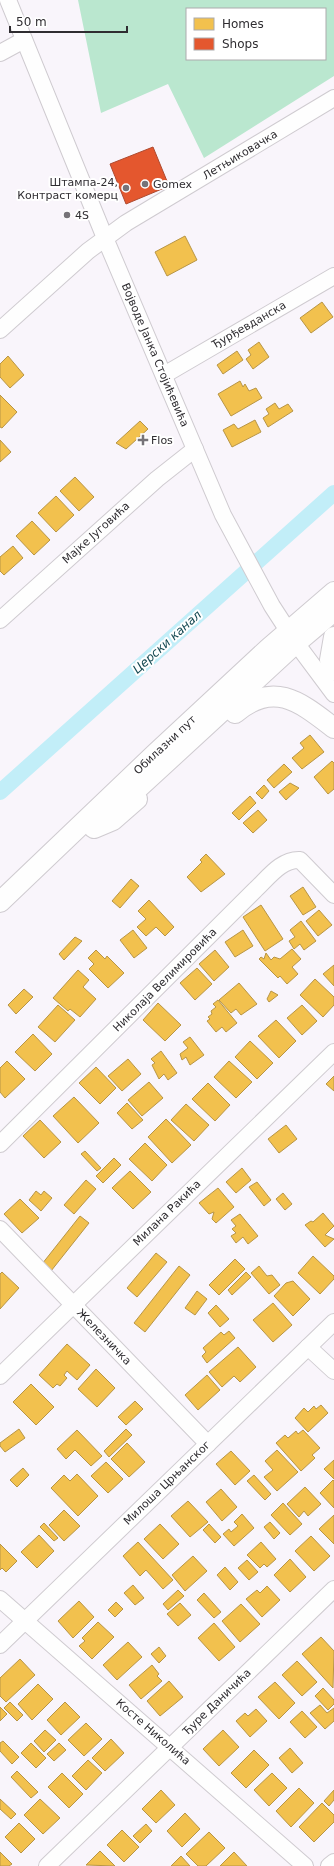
<svg xmlns="http://www.w3.org/2000/svg" width="334" height="1866" viewBox="0 0 334 1866" font-family="'DejaVu Sans',sans-serif">
<style>
.green{fill:#bae7cf;fill-rule:evenodd}
.homes{fill:#f2c14e;stroke:#b89545}
.shops{fill:#e4572e;stroke:#ae4a2f}
.lines{fill:none;stroke-linecap:round;stroke-linejoin:round}
.canal{stroke:#c2eef8;stroke-width:16}
.minor-casing{stroke:#cfcbd0;stroke-width:18}
.major-casing{stroke:#cfcbd0;stroke-width:22}
.minor{stroke:#fefefe;stroke-width:16}
.major{stroke:#fefefe;stroke-width:20}
.poi-dot{fill:#767378;stroke:#fff;stroke-width:1.5}
.labels{text-anchor:middle;dominant-baseline:central;stroke-width:4;stroke-linejoin:round;paint-order:stroke}
.street-label{font-size:11px;fill:#2f2d31;stroke:#fff}
.poi-label{font-size:11px;fill:#2f2d31;stroke:#fff;text-anchor:start}
.water-label{font-size:12px;font-style:italic;fill:#144952;stroke:#fff}
</style>
<rect width="100%" height="100%" fill="#f9f5fb"/>
<!-- green -->
<path class="green" d="M78,0H334V76L204,158L168,84L101,113ZM187,9H325V59H187Z"/>
<!-- homes -->
<g class="homes">
<polygon points="185,236 197,260 167,276 155,252"/>
<polygon points="322,302 333,317 311,333 300,318"/>
<polygon points="259,342 269,357 253,369 246,359 251,355 248,350"/>
<polygon points="237,351 243,360 223,374 217,365"/>
<polygon points="8,356 24,375 10,388 0,377 0,364"/>
<polygon points="240,381 243,387 245,384 249,391 256,388 262,398 231,416 218,394"/>
<polygon points="0,395 17,412 2,428 0,427"/>
<polygon points="275,403 279,409 288,404 293,411 268,427 263,418 269,414 266,409"/>
<polygon points="255,420 261,432 232,447 223,430 234,424 238,429"/>
<polygon points="140,421 148,429 126,449 116,443"/>
<polygon points="0,440 11,452 0,462"/>
<polygon points="75,477 94,497 79,511 60,491"/>
<polygon points="56,496 74,515 56,532 38,513"/>
<polygon points="32,521 50,540 34,555 16,536"/>
<polygon points="13,546 23,558 4,575 0,571 0,557"/>
<polygon points="310,735 324,752 302,769 292,758 304,748 300,743"/>
<polygon points="332,761 334,763 334,789 328,794 314,777"/>
<polygon points="284,764 292,772 274,788 267,780"/>
<polygon points="290,783 299,788 286,800 279,792"/>
<polygon points="264,785 269,791 262,799 256,793"/>
<polygon points="250,796 256,803 239,820 232,813"/>
<polygon points="258,810 267,820 253,833 243,823"/>
<polygon points="206,854 225,874 201,892 187,877 202,862 200,860"/>
<polygon points="131,879 139,886 120,908 112,901"/>
<polygon points="303,887 316,907 303,915 290,896"/>
<polygon points="149,900 174,927 165,936 156,927 146,936 137,927 146,919 138,911"/>
<polygon points="261,905 283,939 265,951 243,917"/>
<polygon points="319,910 332,925 318,936 306,921"/>
<polygon points="301,921 316,941 304,950 300,944 294,949 289,941 295,937 290,930"/>
<polygon points="133,930 147,948 134,958 120,940"/>
<polygon points="243,930 253,946 235,957 225,942"/>
<polygon points="75,937 82,941 64,960 59,954"/>
<polygon points="292,949 301,959 292,967 298,974 287,984 280,976 278,978 259,959 261,957 264,959 266,953 271,960 274,957 280,959"/>
<polygon points="96,950 105,959 107,956 124,973 108,988 89,969 94,964 88,958"/>
<polygon points="215,950 229,967 214,981 199,964"/>
<polygon points="334,965 334,986 323,974"/>
<polygon points="197,968 212,984 195,1000 180,983"/>
<polygon points="78,970 89,980 83,987 96,999 80,1017 70,1009 68,1011 53,998"/>
<polygon points="315,979 334,997 334,1005 323,1017 300,995"/>
<polygon points="239,983 257,1004 241,1015 236,1009 231,1013 219,1000"/>
<polygon points="24,989 33,997 16,1014 8,1005"/>
<polygon points="271,991 278,995 269,1002 267,999"/>
<polygon points="218,1000 237,1023 226,1032 222,1027 216,1032 207,1021 210,1019 208,1017 212,1014 211,1011 216,1007 213,1004"/>
<polygon points="158,1003 181,1025 165,1041 143,1020"/>
<polygon points="58,1005 75,1020 55,1042 38,1027"/>
<polygon points="302,1005 317,1021 302,1035 287,1018"/>
<polygon points="276,1020 296,1041 279,1058 258,1036"/>
<polygon points="33,1034 52,1054 35,1071 15,1052"/>
<polygon points="190,1037 204,1055 190,1065 186,1057 182,1060 180,1054 188,1048 183,1042"/>
<polygon points="250,1041 273,1063 257,1079 235,1057"/>
<polygon points="161,1051 177,1073 168,1080 164,1074 159,1079 152,1065 155,1063 151,1059"/>
<polygon points="128,1059 141,1074 122,1091 108,1076"/>
<polygon points="7,1061 25,1079 5,1098 0,1092 0,1068"/>
<polygon points="229,1061 252,1082 236,1098 214,1077"/>
<polygon points="96,1067 116,1088 100,1104 79,1083"/>
<polygon points="334,1076 334,1091 326,1084"/>
<polygon points="149,1082 163,1098 142,1116 128,1100"/>
<polygon points="208,1083 230,1105 215,1121 192,1099"/>
<polygon points="74,1097 99,1123 78,1143 53,1116"/>
<polygon points="127,1103 143,1120 132,1129 117,1113"/>
<polygon points="186,1104 209,1125 194,1141 171,1120"/>
<polygon points="166,1119 191,1145 172,1163 148,1137"/>
<polygon points="40,1120 61,1142 44,1158 23,1136"/>
<polygon points="286,1125 297,1139 279,1153 268,1139"/>
<polygon points="145,1143 167,1165 152,1181 129,1159"/>
<polygon points="85,1151 101,1168 97,1171 81,1154"/>
<polygon points="114,1158 121,1165 103,1183 96,1176"/>
<polygon points="242,1168 251,1180 236,1193 226,1182"/>
<polygon points="130,1171 151,1192 133,1209 112,1188"/>
<polygon points="86,1180 96,1189 74,1214 64,1205"/>
<polygon points="257,1182 271,1200 264,1206 249,1187"/>
<polygon points="218,1188 234,1207 216,1223 212,1219 214,1212 209,1214 199,1203"/>
<polygon points="36,1191 41,1195 44,1191 52,1198 41,1211 29,1200"/>
<polygon points="283,1193 292,1204 285,1210 276,1199"/>
<polygon points="20,1199 39,1218 22,1233 4,1214"/>
<polygon points="323,1213 334,1226 325,1235 334,1239 325,1247 305,1225 311,1221 313,1222"/>
<polygon points="240,1214 258,1236 248,1244 243,1237 236,1243 231,1236 236,1233 232,1229 236,1226 231,1220"/>
<polygon points="80,1216 89,1223 51,1271 42,1264"/>
<polygon points="156,1253 167,1262 137,1297 127,1288"/>
<polygon points="313,1256 334,1276 334,1279 320,1294 298,1273"/>
<polygon points="235,1259 245,1269 219,1295 209,1285"/>
<polygon points="179,1266 190,1275 145,1332 134,1323"/>
<polygon points="259,1266 267,1276 272,1275 280,1285 269,1294 251,1273"/>
<polygon points="2,1272 19,1288 0,1309 0,1274"/>
<polygon points="246,1272 251,1277 232,1295 228,1290"/>
<polygon points="293,1281 310,1299 293,1316 274,1296 286,1283"/>
<polygon points="197,1291 207,1299 195,1315 185,1308"/>
<polygon points="273,1303 292,1325 273,1342 253,1320"/>
<polygon points="216,1305 229,1319 220,1327 208,1313"/>
<polygon points="229,1331 235,1338 207,1363 202,1356 206,1352 203,1348 221,1332 224,1335"/>
<polygon points="67,1344 90,1365 77,1380 67,1371 64,1375 67,1378 60,1386 57,1384 53,1388 39,1375"/>
<polygon points="238,1347 256,1367 240,1382 234,1376 222,1387 209,1372"/>
<polygon points="96,1369 115,1388 97,1407 78,1389"/>
<polygon points="207,1375 220,1390 198,1410 185,1395"/>
<polygon points="31,1384 54,1407 36,1425 13,1402"/>
<polygon points="135,1401 143,1409 126,1425 118,1417"/>
<polygon points="321,1405 328,1413 308,1432 295,1418 304,1408 308,1412 314,1406 316,1409"/>
<polygon points="19,1429 25,1438 5,1452 0,1446 0,1443"/>
<polygon points="126,1429 132,1435 109,1457 104,1451"/>
<polygon points="77,1430 102,1456 91,1466 75,1450 66,1459 57,1449"/>
<polygon points="303,1430 320,1448 312,1455 315,1458 301,1471 276,1443 285,1435 288,1438 296,1431 298,1434"/>
<polygon points="127,1443 145,1462 129,1477 111,1459"/>
<polygon points="277,1450 298,1472 277,1491 264,1477 273,1470 265,1461"/>
<polygon points="231,1451 250,1471 235,1485 216,1464"/>
<polygon points="334,1460 334,1479 324,1469"/>
<polygon points="106,1462 123,1479 108,1493 91,1476"/>
<polygon points="23,1468 29,1475 17,1487 10,1480"/>
<polygon points="77,1474 98,1496 78,1516 51,1488 64,1475 70,1481"/>
<polygon points="254,1475 271,1494 265,1500 247,1481"/>
<polygon points="333,1480 334,1481 334,1508 320,1493"/>
<polygon points="305,1487 321,1504 308,1516 304,1511 299,1517 287,1504"/>
<polygon points="221,1489 237,1507 222,1521 206,1502"/>
<polygon points="188,1501 208,1522 190,1537 171,1516"/>
<polygon points="283,1503 302,1524 290,1535 271,1515"/>
<polygon points="64,1510 80,1526 64,1541 49,1525"/>
<polygon points="242,1514 254,1528 234,1546 223,1534 229,1529 231,1532 238,1526 234,1522"/>
<polygon points="334,1515 334,1544 319,1529"/>
<polygon points="270,1522 280,1533 274,1539 264,1527"/>
<polygon points="44,1523 58,1538 54,1541 40,1527"/>
<polygon points="160,1524 179,1544 163,1559 144,1539"/>
<polygon points="209,1524 221,1537 215,1543 203,1530"/>
<polygon points="39,1535 54,1551 37,1568 21,1552"/>
<polygon points="311,1536 330,1556 314,1571 295,1551"/>
<polygon points="138,1542 173,1580 163,1589 146,1570 140,1576 123,1556"/>
<polygon points="261,1542 276,1559 267,1567 264,1564 260,1568 247,1555"/>
<polygon points="0,1544 17,1561 6,1572 2,1568 0,1570"/>
<polygon points="193,1556 207,1571 185,1591 172,1575"/>
<polygon points="290,1559 306,1577 290,1592 274,1575"/>
<polygon points="247,1560 258,1572 249,1580 238,1568"/>
<polygon points="225,1567 238,1582 230,1590 217,1575"/>
<polygon points="133,1585 144,1598 135,1605 124,1593"/>
<polygon points="267,1586 280,1600 262,1617 246,1599 257,1590 260,1593"/>
<polygon points="178,1590 184,1596 168,1610 163,1604"/>
<polygon points="204,1593 221,1612 214,1618 197,1600"/>
<polygon points="79,1601 94,1617 73,1638 58,1621"/>
<polygon points="116,1602 123,1609 115,1617 108,1610"/>
<polygon points="180,1603 191,1615 178,1626 167,1614"/>
<polygon points="241,1604 260,1624 240,1642 222,1621"/>
<polygon points="98,1622 114,1637 92,1659 79,1646 85,1641 82,1638"/>
<polygon points="214,1623 235,1647 219,1661 198,1638"/>
<polygon points="321,1637 334,1651 333,1688 302,1654"/>
<polygon points="128,1642 142,1657 117,1680 103,1665"/>
<polygon points="159,1647 166,1656 159,1663 151,1654"/>
<polygon points="20,1659 35,1675 6,1702 0,1696 0,1678"/>
<polygon points="297,1661 317,1682 302,1696 282,1675"/>
<polygon points="152,1665 159,1674 157,1676 162,1681 141,1699 129,1685"/>
<polygon points="169,1681 183,1697 160,1716 147,1701"/>
<polygon points="275,1682 295,1703 279,1719 258,1697"/>
<polygon points="38,1684 53,1699 32,1720 18,1704"/>
<polygon points="323,1688 334,1700 334,1704 328,1710 315,1696"/>
<polygon points="10,1702 23,1715 17,1721 4,1708"/>
<polygon points="65,1702 80,1717 61,1735 47,1720"/>
<polygon points="320,1705 327,1713 334,1708 334,1721 325,1729 310,1713"/>
<polygon points="0,1707 7,1714 0,1721"/>
<polygon points="256,1709 267,1721 250,1737 236,1721 245,1713 248,1716"/>
<polygon points="302,1711 317,1727 305,1738 290,1722"/>
<polygon points="86,1723 102,1739 84,1756 68,1740"/>
<polygon points="45,1730 56,1740 44,1752 34,1741"/>
<polygon points="223,1730 239,1747 219,1766 203,1749"/>
<polygon points="111,1739 124,1753 105,1771 92,1758"/>
<polygon points="3,1741 19,1757 12,1764 0,1751 0,1743"/>
<polygon points="31,1743 46,1758 36,1768 21,1753"/>
<polygon points="59,1743 66,1750 54,1761 47,1754"/>
<polygon points="290,1748 303,1763 292,1773 279,1758"/>
<polygon points="254,1750 269,1765 246,1788 231,1773"/>
<polygon points="88,1760 102,1773 86,1790 72,1776"/>
<polygon points="17,1771 38,1792 31,1798 11,1777"/>
<polygon points="62,1773 83,1794 69,1808 48,1787"/>
<polygon points="272,1773 287,1788 269,1806 254,1790"/>
<polygon points="299,1788 314,1803 291,1827 276,1811"/>
<polygon points="161,1790 175,1805 156,1823 142,1809"/>
<polygon points="334,1790 334,1800 329,1806 324,1801"/>
<polygon points="0,1799 16,1814 11,1819 0,1809"/>
<polygon points="40,1799 60,1818 43,1834 24,1815"/>
<polygon points="322,1803 334,1815 334,1822 314,1842 299,1827"/>
<polygon points="185,1813 200,1829 182,1847 167,1831"/>
<polygon points="19,1823 35,1839 21,1853 5,1837"/>
<polygon points="146,1824 152,1831 140,1843 133,1836"/>
<polygon points="122,1830 139,1847 124,1862 107,1845"/>
<polygon points="209,1832 225,1848 206,1866 198,1866 186,1854"/>
<polygon points="100,1851 115,1866 86,1865"/>
<polygon points="0,1852 12,1864 9,1866 0,1866"/>
<polygon points="234,1852 247,1866 220,1866"/>
<polygon points="181,1856 190,1866 171,1866"/>
</g>
<!-- shops -->
<polygon class="shops" points="153,147 169,186 126,204 110,164"/>
<g class="lines">
<!-- canal -->
<polyline class="canal" points="0,792 334,493"/>
<!-- minor casing -->
<g class="minor-casing">
<g id="minor">
<polyline points="8,0 105,238 223,515 272,606 296,643 334,694"/>
<polyline points="0,53 24,40"/>
<polyline points="0,330 88,251 126,223 334,98"/>
<polyline points="164,375 334,276"/>
<polyline points="0,620 157,479 195,449"/>
<path d="M0,1144L255,890C268,878 281,859 300,860L334,895"/>
<polyline points="0,1229 208,1444"/>
<polyline points="308,1347 334,1371"/>
<polyline points="0,1376 334,1052"/>
<polyline points="0,1599 305,1866"/>
<polyline points="0,1645 334,1322"/>
<polyline points="47,1866 334,1589"/>
<polyline points="329,1866 334,1862"/>
</g>
</g>
<!-- major casing -->
<g class="major-casing">
<g id="major">
<polyline points="334,637 330,660 334,670"/>
<path d="M235,713C274,680 300,702 334,728"/>
<polyline points="122,803 296,643 334,611"/>
<polyline points="94,828 113,820 137,799"/>
<polyline points="0,902 155,754 269,648 334,592"/>
</g>
</g>
<!-- minor -->
<use href="#minor" class="minor"/>
<!-- major -->
<use href="#major" class="major"/>
</g>
<!-- markers -->
<g class="poi-dot">
<circle cx="145" cy="184" r="4"/>
<circle cx="126" cy="188" r="4"/>
<circle cx="67" cy="215" r="4"/>
<path d="M141 434h4v4h4v4h-4v4h-4v-4h-4v-4h4z"/>
</g>
<g class="labels">
<!-- street labels -->
<g class="street-label">
<text transform="translate(240 155) rotate(-31)">Летњиковачка</text>
<text transform="translate(249 325) rotate(-30)">Ђурђевданска</text>
<text transform="translate(155 355) rotate(67)">Војводе Јанка Стојићевића</text>
<text transform="translate(96 533) rotate(-42)">Мајке Југовића</text>
<text transform="translate(165 745) rotate(-43)">Обилазни пут</text>
<text transform="translate(165 980) rotate(-45)">Николаја Велимировића</text>
<text transform="translate(167 1213) rotate(-44)">Милана Ракића</text>
<text transform="translate(104 1337) rotate(46)">Железничка</text>
<text transform="translate(167 1483) rotate(-44)">Милоша Црњанског</text>
<text transform="translate(217 1702) rotate(-44)">Ђуре Даничића</text>
<text transform="translate(153 1732) rotate(41)">Косте Николића</text>
</g>
<!-- poi labels -->
<g class="poi-label">
<text x="118" y="182" text-anchor="end">Штампа-24,<tspan x="118" dy="13">Контраст комерц</tspan></text>
<text x="153" y="184">Gomex</text>
<text x="75" y="215">4S</text>
<text x="151" y="440">Flos</text>
</g>
<!-- water labels -->
<g class="water-label">
<text transform="translate(167 642) rotate(-42)">Церски канал</text>
</g>
</g>
<!-- legend -->
<rect x="186" y="8" width="140" height="52" fill="#ffffff" stroke="#acabad"/>
<rect x="194" y="18" width="20" height="12" fill="#f2c14e" stroke="#acabad"/>
<text x="222" y="28" font-size="12" fill="#2f2d31">Homes</text>
<rect x="194" y="38" width="20" height="12" fill="#e4572e" stroke="#acabad"/>
<text x="222" y="48" font-size="12" fill="#2f2d31">Shops</text>
<!-- scale -->
<path d="M10 26v6h117v-6" fill="none" stroke="#2f2d31" stroke-width="2"/>
<text x="16" y="26" font-size="12" fill="#2f2d31" stroke="#ffffff" stroke-width="3" paint-order="stroke">50 m</text>
</svg>
